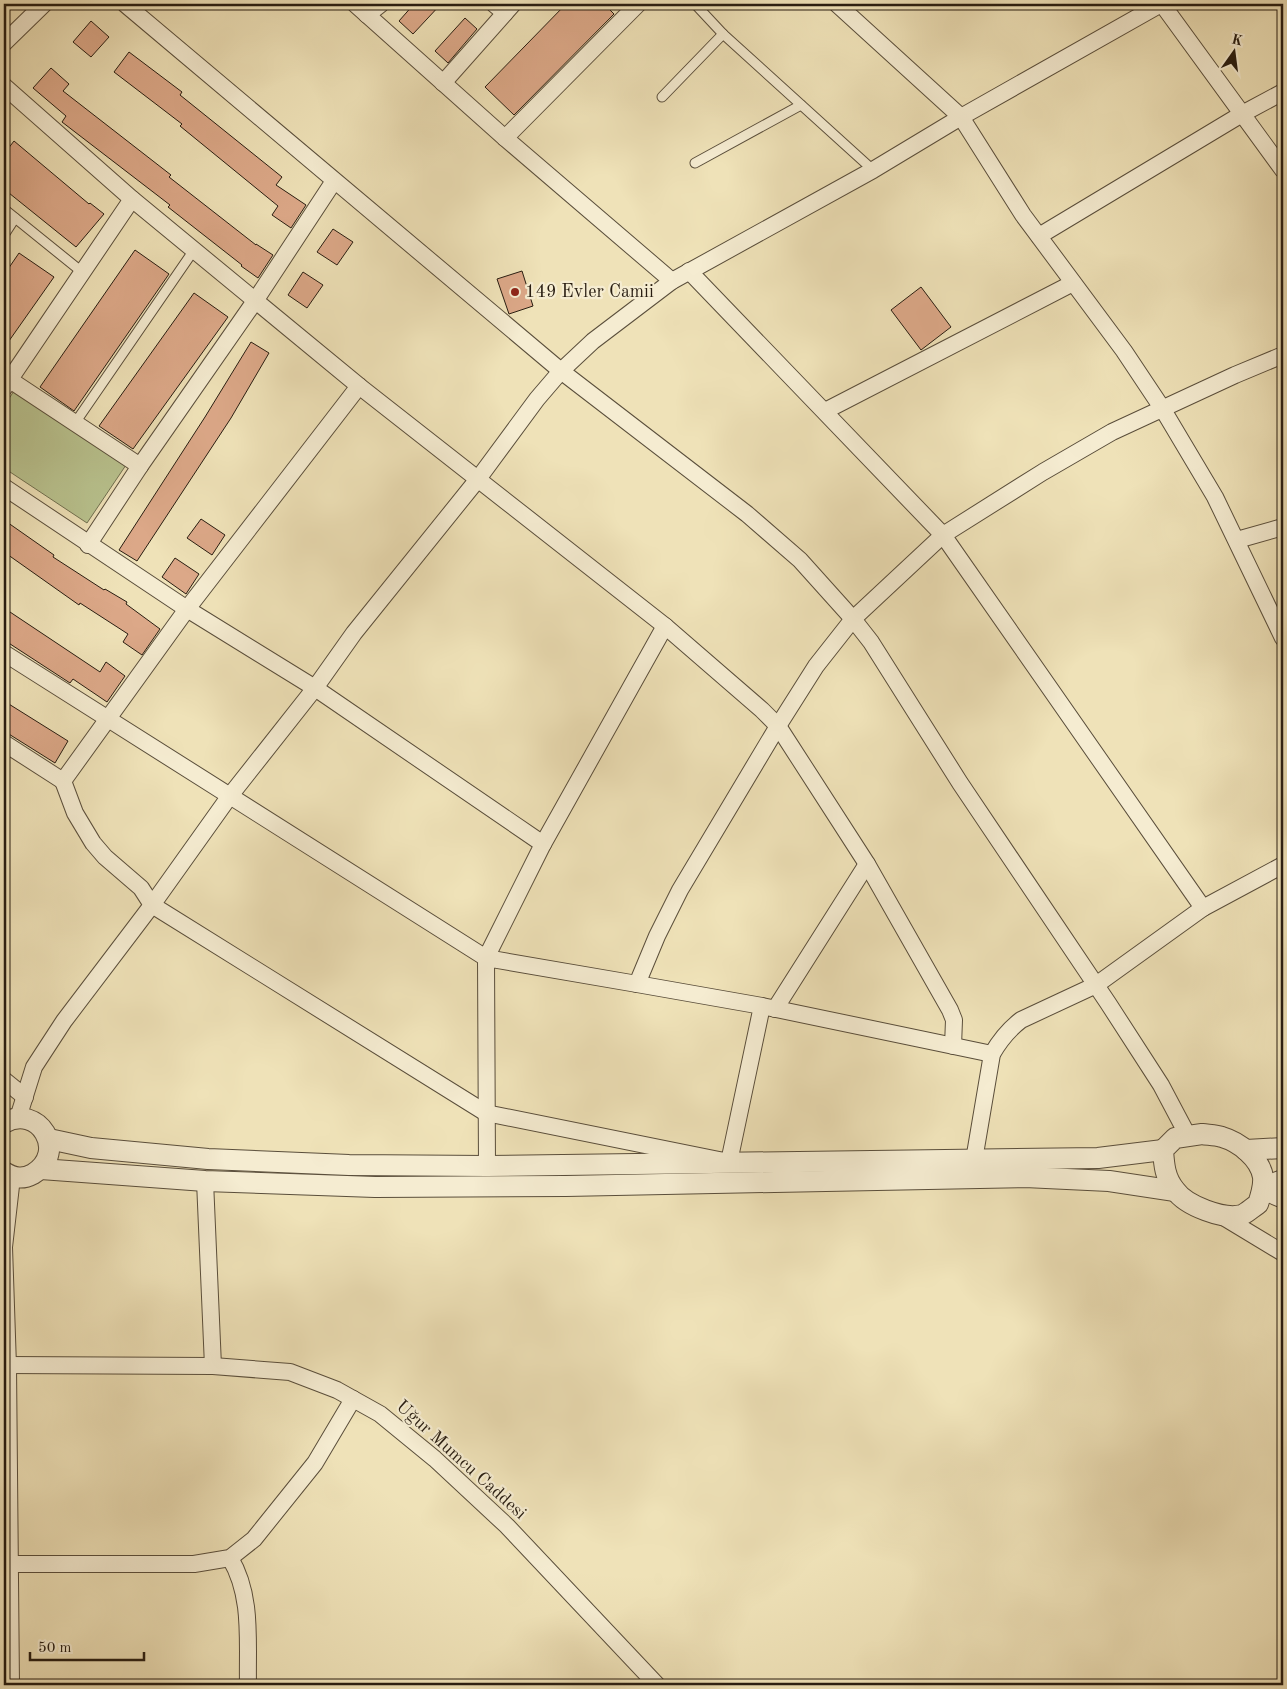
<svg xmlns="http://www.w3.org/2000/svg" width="1287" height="1689" viewBox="0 0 1287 1689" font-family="'Old Standard TT',serif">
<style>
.green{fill:#b9c38f;stroke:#707050}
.building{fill:#dca888;stroke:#281d11}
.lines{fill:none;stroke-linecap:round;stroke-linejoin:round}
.service-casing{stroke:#5a4e3b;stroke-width:11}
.minor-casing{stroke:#5a4e3b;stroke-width:18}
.tertiary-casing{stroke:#5a4e3b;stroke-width:22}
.service{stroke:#f5ecd1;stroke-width:9}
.minor{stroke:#f5ecd1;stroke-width:16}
.tertiary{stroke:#f5ecd1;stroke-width:20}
.poi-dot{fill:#8f2418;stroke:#f5ecd1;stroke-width:2}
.labels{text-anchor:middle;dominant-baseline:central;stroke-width:4.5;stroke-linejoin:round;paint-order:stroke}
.poi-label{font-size:18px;fill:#281d11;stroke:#f5ecd1;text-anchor:start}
.street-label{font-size:18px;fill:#281d11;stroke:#f5ecd1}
</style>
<rect width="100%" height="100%" fill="#efe2b8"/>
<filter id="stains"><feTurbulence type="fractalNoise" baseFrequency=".004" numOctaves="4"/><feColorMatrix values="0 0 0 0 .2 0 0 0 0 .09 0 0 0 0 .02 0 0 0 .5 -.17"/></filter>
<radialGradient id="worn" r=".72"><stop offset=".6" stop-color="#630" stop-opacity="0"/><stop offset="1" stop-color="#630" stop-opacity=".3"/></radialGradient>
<!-- green -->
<polygon class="green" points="14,391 126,465 87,523 4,468 4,406"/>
<!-- building -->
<g class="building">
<polygon points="414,4 441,4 413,34 399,21"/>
<polygon points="566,4 604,4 614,14 514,115 485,87"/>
<polygon points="465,18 477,29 448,63 435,51"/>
<polygon points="91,21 109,37 91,57 73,42"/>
<polygon points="129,52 182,92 180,95 282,177 276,185 306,205 291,228 272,215 278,206 180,126 182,124 114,72"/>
<polygon points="51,68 69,84 63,91 171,175 169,177 256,245 256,244 273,255 258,278 241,266 242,265 168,207 170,205 62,122 66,116 33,88"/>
<polygon points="14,141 89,204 90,203 104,214 76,247 4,189 4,154"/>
<polygon points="333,229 353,242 337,265 317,252"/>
<polygon points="135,250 169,274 74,411 40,387"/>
<polygon points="19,253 54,277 4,348 4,275"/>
<polygon points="522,271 533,306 509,314 497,279"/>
<polygon points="303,272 323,285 307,308 288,295"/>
<polygon points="921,287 951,327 921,350 891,310"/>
<polygon points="194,293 228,317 133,449 99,426"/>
<polygon points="251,342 269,353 231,418 137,561 119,550 205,417"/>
<polygon points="201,519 225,535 212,555 187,538"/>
<polygon points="4,520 54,555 53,557 104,590 105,589 127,602 126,604 160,629 142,655 123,642 128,634 80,603 79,605 4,552"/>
<polygon points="175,558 199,574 186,594 162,577"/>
<polygon points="4,608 100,672 106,662 125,676 107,702 73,679 70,683 4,640"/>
<polygon points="4,701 68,741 55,763 4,731"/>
</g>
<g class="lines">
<!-- service casing -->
<g class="service-casing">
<g id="service">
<polyline points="695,4 723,34 873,170"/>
<polyline points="662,97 723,34"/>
<polyline points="695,163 801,105"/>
<polyline points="4,209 82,272"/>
<polyline points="4,235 15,218"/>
<polyline points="75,423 194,250"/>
</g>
</g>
<!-- minor casing -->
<g class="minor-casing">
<g id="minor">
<polyline points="125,4 561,371 747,514 800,560 853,619 871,642 960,783 1108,1003 1161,1085 1188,1136"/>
<polyline points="355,4 505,138 672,281"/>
<polyline points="494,4 505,13 513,4"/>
<polyline points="837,4 961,117 1023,215 1124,351 1162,408 1215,497 1283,638"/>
<polyline points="1162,4 1283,170"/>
<polyline points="367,15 381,4"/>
<polyline points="4,43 44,4"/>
<polyline points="443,83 505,13"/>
<polyline points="4,86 132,199 359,386 665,626 762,710 778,726 867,864 950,1010 954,1020 953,1046"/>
<polyline points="505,138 638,4"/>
<polyline points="1039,236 1242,114 1283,92"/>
<path d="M689,271L943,535L1203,908L1096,985L1021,1020C1008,1030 1000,1040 992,1054L974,1160"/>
<polyline points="4,376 140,466"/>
<polyline points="4,388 132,199"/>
<polyline points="825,411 1073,283"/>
<polyline points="4,487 187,609 315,688 543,844 486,958 4,653"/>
<polyline points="1237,540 1283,527"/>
<polyline points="88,545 140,466 255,301 334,181"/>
<polyline points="4,743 63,781 187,609 359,386"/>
<polyline points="63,781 75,813 93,843 105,857 141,888 152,905 486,1113 729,1162 762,1006"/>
<polyline points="543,844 665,626"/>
<polyline points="1203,908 1283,865"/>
<polyline points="637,984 762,1006 992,1054"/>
<polyline points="775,1009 867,864"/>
<polyline points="4,1080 25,1097"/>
<polyline points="18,1118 34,1067 64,1021 152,905 229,797 315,688 354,633 478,479 537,399 561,371 593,341 672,281 873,170 961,117 1161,4"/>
<polyline points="487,1166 486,958 637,984 657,936 680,890 778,726 816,666 853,619 943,535 1043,472 1112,432 1235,375 1283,355"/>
<polyline points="205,1181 213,1366"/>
<polyline points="1262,1191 1283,1200"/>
<polyline points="1220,1215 1283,1253"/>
<polyline points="4,1365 213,1366 290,1372 337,1390 380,1414 435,1459 507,1526 657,1685"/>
<path d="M230,1558C253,1596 247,1642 248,1685"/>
<polyline points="4,1564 194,1564 230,1558 254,1539 315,1463 353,1399"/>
<polyline points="11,1685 8,1366 4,1247 12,1177"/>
</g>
</g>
<!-- tertiary casing -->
<g class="tertiary-casing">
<g id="tertiary">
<path d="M4,1123C38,1103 69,1152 33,1174C22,1180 14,1178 4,1172"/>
<path d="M1202,1134C1209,1135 1216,1135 1222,1137C1239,1142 1260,1158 1263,1177C1264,1186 1261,1195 1258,1204C1253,1207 1247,1213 1242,1215C1224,1220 1186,1206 1175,1190C1165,1178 1164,1165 1163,1150L1175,1138Z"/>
<polyline points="49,1139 91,1148 208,1159 349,1165 487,1166 1098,1158 1163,1150"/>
<polyline points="1246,1150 1283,1148"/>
<polyline points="41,1169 205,1181 375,1187 566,1186 1025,1177 1109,1181 1175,1191"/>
<polyline points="1263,1187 1283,1180"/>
</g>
</g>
<!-- service -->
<use href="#service" class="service"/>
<!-- minor -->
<use href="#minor" class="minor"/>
<!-- tertiary -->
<use href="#tertiary" class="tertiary"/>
</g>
<!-- markers -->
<circle class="poi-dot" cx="515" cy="292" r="5"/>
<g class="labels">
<!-- poi labels -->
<g class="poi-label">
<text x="525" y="292">149 Evler Camii</text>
</g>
<!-- street labels -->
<g class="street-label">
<text transform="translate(461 1460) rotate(42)">Uğur Mumcu Caddesi</text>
</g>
</g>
<!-- margin -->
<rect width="1287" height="1689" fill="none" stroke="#efe2b8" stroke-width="20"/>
<rect x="5" y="5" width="1277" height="1679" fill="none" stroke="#281d11" stroke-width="2.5"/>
<rect x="10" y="10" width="1267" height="1669" fill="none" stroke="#281d11"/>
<!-- north arrow -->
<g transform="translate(1234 52) rotate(14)" stroke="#f5ecd1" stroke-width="4" paint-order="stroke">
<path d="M0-4L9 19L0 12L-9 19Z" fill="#281d11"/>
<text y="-8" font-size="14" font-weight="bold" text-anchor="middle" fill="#281d11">K</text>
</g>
<!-- scale -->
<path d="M30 1652v8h114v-8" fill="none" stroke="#281d11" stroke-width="2.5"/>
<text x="38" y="1652" font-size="15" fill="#281d11" stroke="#f5ecd1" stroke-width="4" paint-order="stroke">50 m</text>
<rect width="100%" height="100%" filter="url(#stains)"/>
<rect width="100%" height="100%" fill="url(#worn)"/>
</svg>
